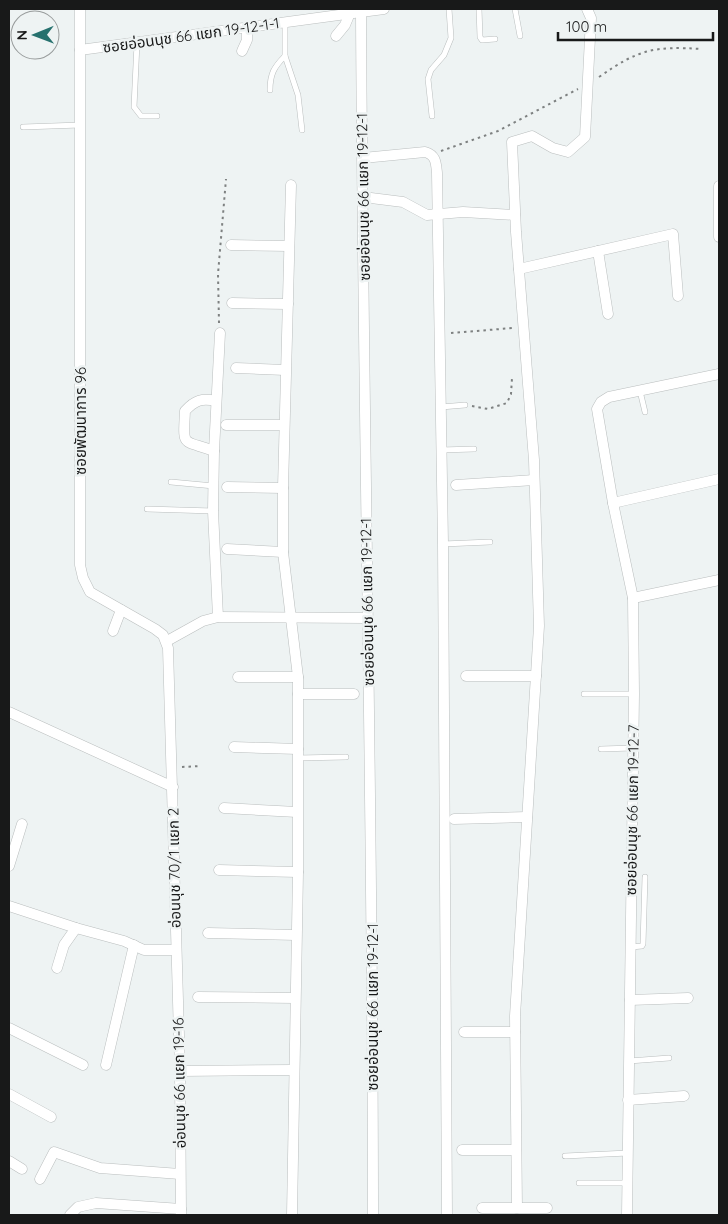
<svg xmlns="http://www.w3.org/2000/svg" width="728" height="1224" viewBox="0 0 728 1224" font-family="Quicksand,'Noto Sans Thai',sans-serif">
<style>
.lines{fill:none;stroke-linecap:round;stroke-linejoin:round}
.lane-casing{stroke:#babebe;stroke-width:6}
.street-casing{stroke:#babebe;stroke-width:11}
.path{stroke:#7e8181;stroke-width:2;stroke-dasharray:2.5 4;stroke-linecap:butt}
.lane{stroke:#fff;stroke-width:5}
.street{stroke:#fff;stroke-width:10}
.labels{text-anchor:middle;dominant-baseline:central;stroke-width:5;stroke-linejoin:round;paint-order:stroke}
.street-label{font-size:15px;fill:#181919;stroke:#eef3f3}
</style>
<rect width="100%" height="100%" fill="#eef3f3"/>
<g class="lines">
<!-- lane casing -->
<g class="lane-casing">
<g id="lane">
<polyline points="479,9 480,37 482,40 495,39"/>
<polyline points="515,9 520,36"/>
<polyline points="285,22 285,56 298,95 302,130"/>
<polyline points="137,43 134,107 141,116 157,116"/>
<path d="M270,90C270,74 274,67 285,56"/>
<polyline points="432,116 428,79 431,70 444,55 451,38 449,9"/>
<polyline points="23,127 80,125"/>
<polyline points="640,391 645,412"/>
<polyline points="441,407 465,405"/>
<polyline points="441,450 474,449"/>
<polyline points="171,482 214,486"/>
<polyline points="147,509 213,511"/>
<polyline points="443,544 490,542"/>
<polyline points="584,694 634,694"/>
<polyline points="601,749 633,748"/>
<polyline points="298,758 346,757"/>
<polyline points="631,947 642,946 643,944 645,877"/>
<polyline points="629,1061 669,1058"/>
<polyline points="565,1156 628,1153"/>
<polyline points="579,1183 627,1183"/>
</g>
</g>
<!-- street casing -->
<g class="street-casing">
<g id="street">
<polyline points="80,9 80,565 83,578 90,592 155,629 163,635 168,648 180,1071 181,1215"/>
<polyline points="336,36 345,25 350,13"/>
<polyline points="80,50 361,12"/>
<polyline points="242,51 247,40 247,28"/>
<path d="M363,158L425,152C436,155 436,163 437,173L443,544L447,1215"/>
<polyline points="291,185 283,488 283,552 298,677 298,872 292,1215"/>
<polyline points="719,186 719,237"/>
<polyline points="363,197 403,202 427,215 463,212 515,215"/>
<polyline points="231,245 289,246"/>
<polyline points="598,251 608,314"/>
<polyline points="519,269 673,234 678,296"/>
<polyline points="232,303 288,304"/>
<polyline points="236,368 285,370"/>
<polyline points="226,425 283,425"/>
<path d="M214,451C182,439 183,449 185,411C195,400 202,398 216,401"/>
<polyline points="456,485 534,480"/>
<polyline points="227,487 283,488"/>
<polyline points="613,503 719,479"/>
<polyline points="227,549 283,552"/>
<polyline points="633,598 719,580"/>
<polyline points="218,617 213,511 214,451 220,333"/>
<polyline points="113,631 121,610"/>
<polyline points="167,641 203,621 218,617 366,618"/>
<polyline points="466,676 536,676"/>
<polyline points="238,677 298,677"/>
<polyline points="298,694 354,694"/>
<polyline points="9,712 173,787"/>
<polyline points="234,747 298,749"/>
<polyline points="224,808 297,812"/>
<polyline points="454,819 527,817"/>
<polyline points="9,866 22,824"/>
<polyline points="219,870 298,872"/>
<polyline points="9,906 76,928 124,941 144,950 175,950"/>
<polyline points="208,933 296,935"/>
<polyline points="57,968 64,945 76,928"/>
<polyline points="198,997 295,998"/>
<polyline points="630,1000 688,998"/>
<polyline points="9,1028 83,1065"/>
<polyline points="464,1032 515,1032"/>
<polyline points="106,1065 134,945"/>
<polyline points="180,1071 294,1070"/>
<polyline points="9,1094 51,1117"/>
<polyline points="628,1100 684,1096"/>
<polyline points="462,1150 516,1150"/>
<polyline points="9,1161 22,1169"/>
<polyline points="40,1179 54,1152 100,1168 180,1174"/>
<polyline points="482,1208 547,1208"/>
<polyline points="517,1208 515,1016 539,626 534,460 516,232 512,142 532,136 553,148 568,152 585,137 591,18 587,9"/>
<polyline points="70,1215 78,1207 96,1203 181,1209"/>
<path d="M373,1215C373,814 363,413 361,12L384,9"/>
<polyline points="627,1215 634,694 633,598 613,503 597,409 601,402 609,397 719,374"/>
</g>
</g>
<!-- path -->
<g class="path">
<path d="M599,77C639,49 654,46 702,49"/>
<polyline points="441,151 498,131 578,89"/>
<polyline points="219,323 218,274 226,179"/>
<polyline points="451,333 513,328"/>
<polyline points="472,406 488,409 507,403 511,394 512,378"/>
<polyline points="182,767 200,766"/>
</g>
<!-- lane -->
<use href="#lane" class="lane"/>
<!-- street -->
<use href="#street" class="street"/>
</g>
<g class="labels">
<!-- street labels -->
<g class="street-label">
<text transform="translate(191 35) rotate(-8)">ซอยอ่อนนุช 66 แยก 19-12-1-1</text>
<text transform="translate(363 197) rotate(-91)">ซอยอ่อนนุช 66 แยก 19-12-1</text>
<text transform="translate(80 421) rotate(-90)">ซอยพัฒนาการ 96</text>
<text transform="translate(367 602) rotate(-91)">ซอยอ่อนนุช 66 แยก 19-12-1</text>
<text transform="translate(632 810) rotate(-89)">ซอยอ่อนนุช 66 แยก 19-12-7</text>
<text transform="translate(174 868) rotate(-91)">อ่อนนุช 70/1 แยก 2</text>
<text transform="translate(372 1007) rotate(-90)">ซอยอ่อนนุช 66 แยก 19-12-1</text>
<text transform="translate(179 1083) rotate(-91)">อ่อนนุช 66 แยก 19-16</text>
</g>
</g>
<!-- border -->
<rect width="728" height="1224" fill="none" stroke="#181919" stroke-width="20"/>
<!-- north arrow -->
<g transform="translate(35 35) rotate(269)"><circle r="24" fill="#eef3f3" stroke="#989c9c"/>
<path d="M0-4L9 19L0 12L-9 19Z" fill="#26716e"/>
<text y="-8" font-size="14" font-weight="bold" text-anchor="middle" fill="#181919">N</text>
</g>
<!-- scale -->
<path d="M558 32v8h155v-8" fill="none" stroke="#181919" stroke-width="2.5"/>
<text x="566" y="32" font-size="15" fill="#181919" stroke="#eef3f3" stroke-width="4" paint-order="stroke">100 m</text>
</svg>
